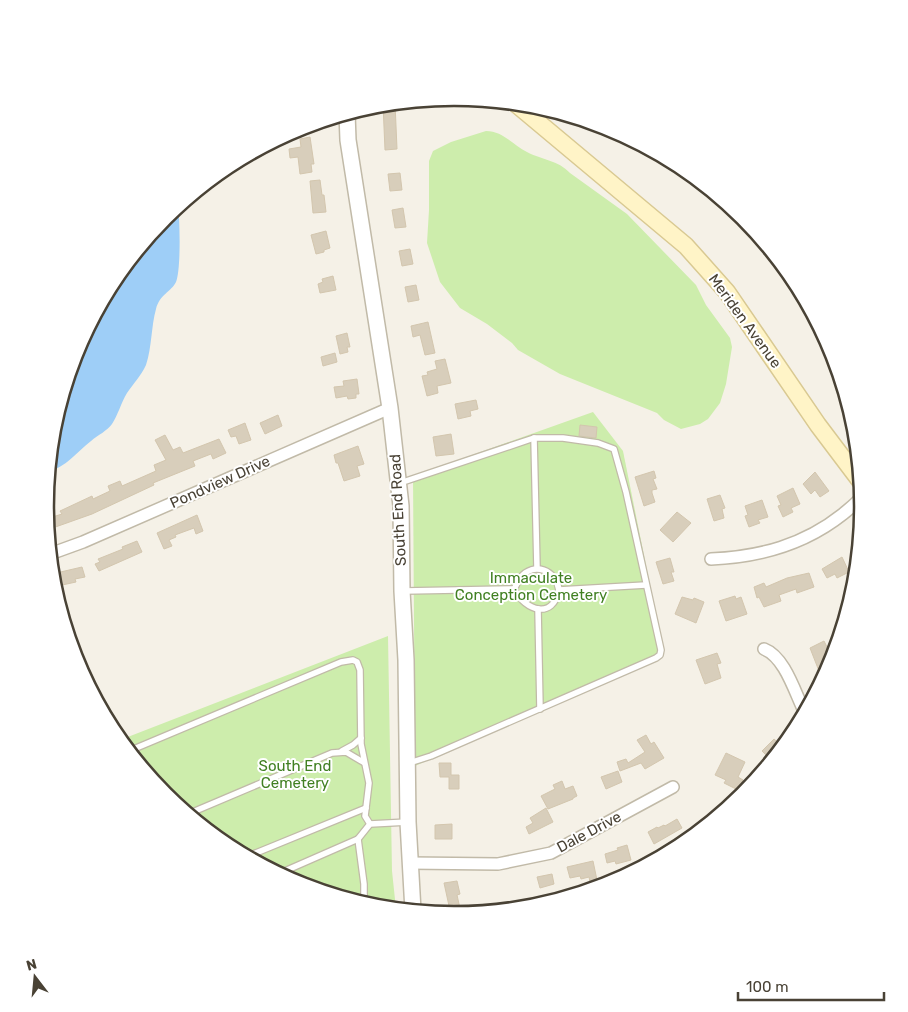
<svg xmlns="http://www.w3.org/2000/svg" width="908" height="1012" viewBox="0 0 908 1012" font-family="Rubik,sans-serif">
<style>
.green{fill:#cdedac}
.water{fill:#9ecef7}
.building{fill:#d8cebb;stroke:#d3c6ae}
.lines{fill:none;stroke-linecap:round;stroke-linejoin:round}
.service-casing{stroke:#c1baa8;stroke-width:8}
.minor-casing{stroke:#c1baa8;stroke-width:14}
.tertiary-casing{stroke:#c1baa8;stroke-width:18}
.secondary-casing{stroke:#d9c992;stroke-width:19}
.service{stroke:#fff;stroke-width:5.5}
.minor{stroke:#fff;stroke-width:11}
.tertiary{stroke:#fff;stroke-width:15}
.secondary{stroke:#fff4c7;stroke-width:16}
.labels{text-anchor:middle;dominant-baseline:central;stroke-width:4;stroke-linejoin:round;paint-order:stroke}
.street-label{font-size:15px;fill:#494235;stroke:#fff}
.park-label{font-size:15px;fill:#418022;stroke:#fff}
.rim{fill:none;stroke:#494235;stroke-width:2.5}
</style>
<rect width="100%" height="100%" fill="#f5f1e7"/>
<!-- green -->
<g class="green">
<path d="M486,131C503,131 513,145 527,152C542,160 558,160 570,173L627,214L696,285L706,305L730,338L732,347L726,384L720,403L708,419L700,424L681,429L664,420L657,413L560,374L518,350L512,343L487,324L460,308L440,282L427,243L429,210V161L433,151L451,142Z"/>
<polygon points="593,412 623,451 664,655 415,766 413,476"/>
<polygon points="388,636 392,871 396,909 374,907 297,884 227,846 165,795 120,740"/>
</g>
<!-- water -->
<path class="water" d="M178,206C180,220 181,270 176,282C171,292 160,294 156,309C151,327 152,347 146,365C141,376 133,384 127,393C121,403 118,415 112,424C107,431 98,435 91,441C77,452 66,467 48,472L53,426L76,349L114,279L165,217Z"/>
<!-- building -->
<g class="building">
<polygon points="395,103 397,149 385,150 383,104"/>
<polygon points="310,137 314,164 311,164 312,172 300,174 298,157 290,158 289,149 301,147 300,139"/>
<polygon points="400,173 402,190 390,191 388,174"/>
<polygon points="320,180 322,195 324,195 326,212 313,213 310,181"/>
<polygon points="403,208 406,227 395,228 392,210"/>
<polygon points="326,231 330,248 324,250 324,252 316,254 311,235"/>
<polygon points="410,249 413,264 402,266 399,251"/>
<polygon points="333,276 336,290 320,293 318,284 323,282 322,279"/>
<polygon points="416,285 419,300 408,302 405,287"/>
<polygon points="428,322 435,353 425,355 420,335 413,337 411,326"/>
<polygon points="347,333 350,347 347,347 348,352 340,354 336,336"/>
<polygon points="335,353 337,362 323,366 321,357"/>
<polygon points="445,359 451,383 437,386 438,393 427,396 422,376 428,375 427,372 437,369 435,361"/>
<polygon points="357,379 359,394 356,394 356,398 348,399 347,396 336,398 334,387 344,386 343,381"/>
<polygon points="476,400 478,409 470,411 471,416 458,419 455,404"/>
<polygon points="278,415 282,426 265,434 260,423"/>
<polygon points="245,423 251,440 239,444 236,436 231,437 228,430"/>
<polygon points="580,425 597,427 596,438 579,436"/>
<polygon points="451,434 454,454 436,456 433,437"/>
<polygon points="165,435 173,450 180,447 183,453 219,439 226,453 213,459 211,454 193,461 195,466 153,483 154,485 92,514 47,530 46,519 62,514 60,511 92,496 93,499 110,491 108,486 120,481 122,486 156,471 154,465 166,460 155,440"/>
<polygon points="358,446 364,464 357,466 360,476 344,481 338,463 336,463 334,455"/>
<polygon points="654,471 656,478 653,479 657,489 652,490 652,493 655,502 644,506 635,477"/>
<polygon points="815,472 829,491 820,497 815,490 811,494 803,484"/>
<polygon points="793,488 800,504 791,508 793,512 783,517 778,506 781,505 777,496"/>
<polygon points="720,495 725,508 722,509 724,518 714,521 707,499"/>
<polygon points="762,500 768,517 758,520 760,523 749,527 745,516 748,515 745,506"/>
<polygon points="677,512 691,523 673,542 660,530"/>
<polygon points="197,515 203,531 196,534 194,528 175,535 176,537 169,540 172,546 164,549 157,533"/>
<polygon points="137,541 142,552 99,571 95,564 100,562 98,559 123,549 122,547"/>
<polygon points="842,557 849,572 837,578 835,574 827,578 822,569"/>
<polygon points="670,558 674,572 671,572 674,581 663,584 656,562"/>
<polygon points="82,567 85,577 75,579 76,582 53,587 52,574"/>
<polygon points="809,573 814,587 797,593 796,589 779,595 781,601 764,607 759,597 757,598 754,587 764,583 766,587 787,578"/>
<polygon points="735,596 736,599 741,597 747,614 726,621 719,601"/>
<polygon points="682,597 693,600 694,598 704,602 696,623 675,614"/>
<polygon points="824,641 833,659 830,666 819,671 810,648"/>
<polygon points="717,653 721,663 717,664 721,678 705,684 696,660"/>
<polygon points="646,735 651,744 654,742 664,758 645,769 641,763 620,771 617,762 626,759 628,763 645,752 637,740"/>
<polygon points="774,739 783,747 772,761 762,751"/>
<polygon points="726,753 745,762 738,777 743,780 738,790 724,783 726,780 715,775"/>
<polygon points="439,763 451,763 451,775 459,775 459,789 449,789 449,777 440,777"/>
<polygon points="618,771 622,782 606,789 601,777"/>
<polygon points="562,781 565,789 573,786 577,796 573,798 573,799 548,809 541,796 555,789 553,785"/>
<polygon points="546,808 553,822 529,834 526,827 533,823 530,818"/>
<polygon points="677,819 682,828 654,844 648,832 657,827 658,828 664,825 665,826"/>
<polygon points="452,824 452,839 435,839 435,825"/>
<polygon points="627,845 631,860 616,864 615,861 607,863 605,854 618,850 617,848"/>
<polygon points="593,861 598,885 591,887 589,877 581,879 580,876 570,878 567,867"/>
<polygon points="552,874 554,884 540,888 537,877"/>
<polygon points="457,881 460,894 457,895 461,913 451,915 444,883"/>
</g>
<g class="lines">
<!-- service casing -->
<g class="service-casing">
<g id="service">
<polyline points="534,438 537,568"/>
<polyline points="400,483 534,438 563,438 598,443 614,449 626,492 661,650 660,655 656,658 431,756 409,763"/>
<polyline points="559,590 646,585"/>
<path d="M404,591L514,589C516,586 518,581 520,578C534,561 556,570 559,590C553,619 526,612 514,589"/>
<polyline points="538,609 540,709"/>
<polyline points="129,751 341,662 353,660 357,662 360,670 361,744 369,783 365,816 370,824"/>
<polyline points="342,751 353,745 361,738"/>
<polyline points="188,814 332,753 346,752 363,762"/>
<polyline points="246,857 366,808"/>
<polyline points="278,874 358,839"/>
<polyline points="356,902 364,898 364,884 358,839 370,824 408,822"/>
</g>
</g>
<!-- minor casing -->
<g class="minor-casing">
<g id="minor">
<polyline points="50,554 83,542 390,408"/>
<path d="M711,559C760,557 804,545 843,514C850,508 857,503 862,496"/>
<path d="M764,649C785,657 795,693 805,713"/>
<polyline points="409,863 498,864 551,853 673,787"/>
</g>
</g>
<!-- tertiary casing -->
<g class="tertiary-casing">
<polyline id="tertiary" points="347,113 348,140 390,408 401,506 402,591 406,660 408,822 413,911"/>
</g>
<!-- secondary casing -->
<g class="secondary-casing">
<polyline id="secondary" points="515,103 686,246 727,292 818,425 861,482"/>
</g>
<!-- service -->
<use href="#service" class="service"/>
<!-- minor -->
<use href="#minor" class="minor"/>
<!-- tertiary -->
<use href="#tertiary" class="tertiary"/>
<!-- secondary -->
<use href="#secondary" class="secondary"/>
</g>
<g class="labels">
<!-- street labels -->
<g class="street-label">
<text transform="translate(745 321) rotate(54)">Meriden Avenue</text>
<text transform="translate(220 482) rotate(-24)">Pondview Drive</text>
<text transform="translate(398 510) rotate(-93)">South End Road</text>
<text transform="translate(589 832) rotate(-28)">Dale Drive</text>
</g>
<!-- park labels -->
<g class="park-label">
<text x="531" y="578">Immaculate<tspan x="531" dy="17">Conception Cemetery</tspan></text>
<text x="295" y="766">South End<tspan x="295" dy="17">Cemetery</tspan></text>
</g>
</g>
<!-- crop -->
<path d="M0 0H908V1012H0ZM54 506a400 400 0 1 1 800 0a400 400 0 1 1-800 0Z" fill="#fff" fill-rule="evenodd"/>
<path class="rim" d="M54 506a400 400 0 1 1 800 0a400 400 0 1 1-800 0Z"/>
<!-- north arrow -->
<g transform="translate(35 977) rotate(344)" stroke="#ffffff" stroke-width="4" paint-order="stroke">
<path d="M0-4L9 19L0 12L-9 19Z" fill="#494235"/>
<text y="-8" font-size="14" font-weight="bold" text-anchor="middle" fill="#494235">N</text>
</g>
<!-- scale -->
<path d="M738 992v8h146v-8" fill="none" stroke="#494235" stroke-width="2.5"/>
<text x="746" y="992" font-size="15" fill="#494235" stroke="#ffffff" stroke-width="4" paint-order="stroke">100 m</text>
</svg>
